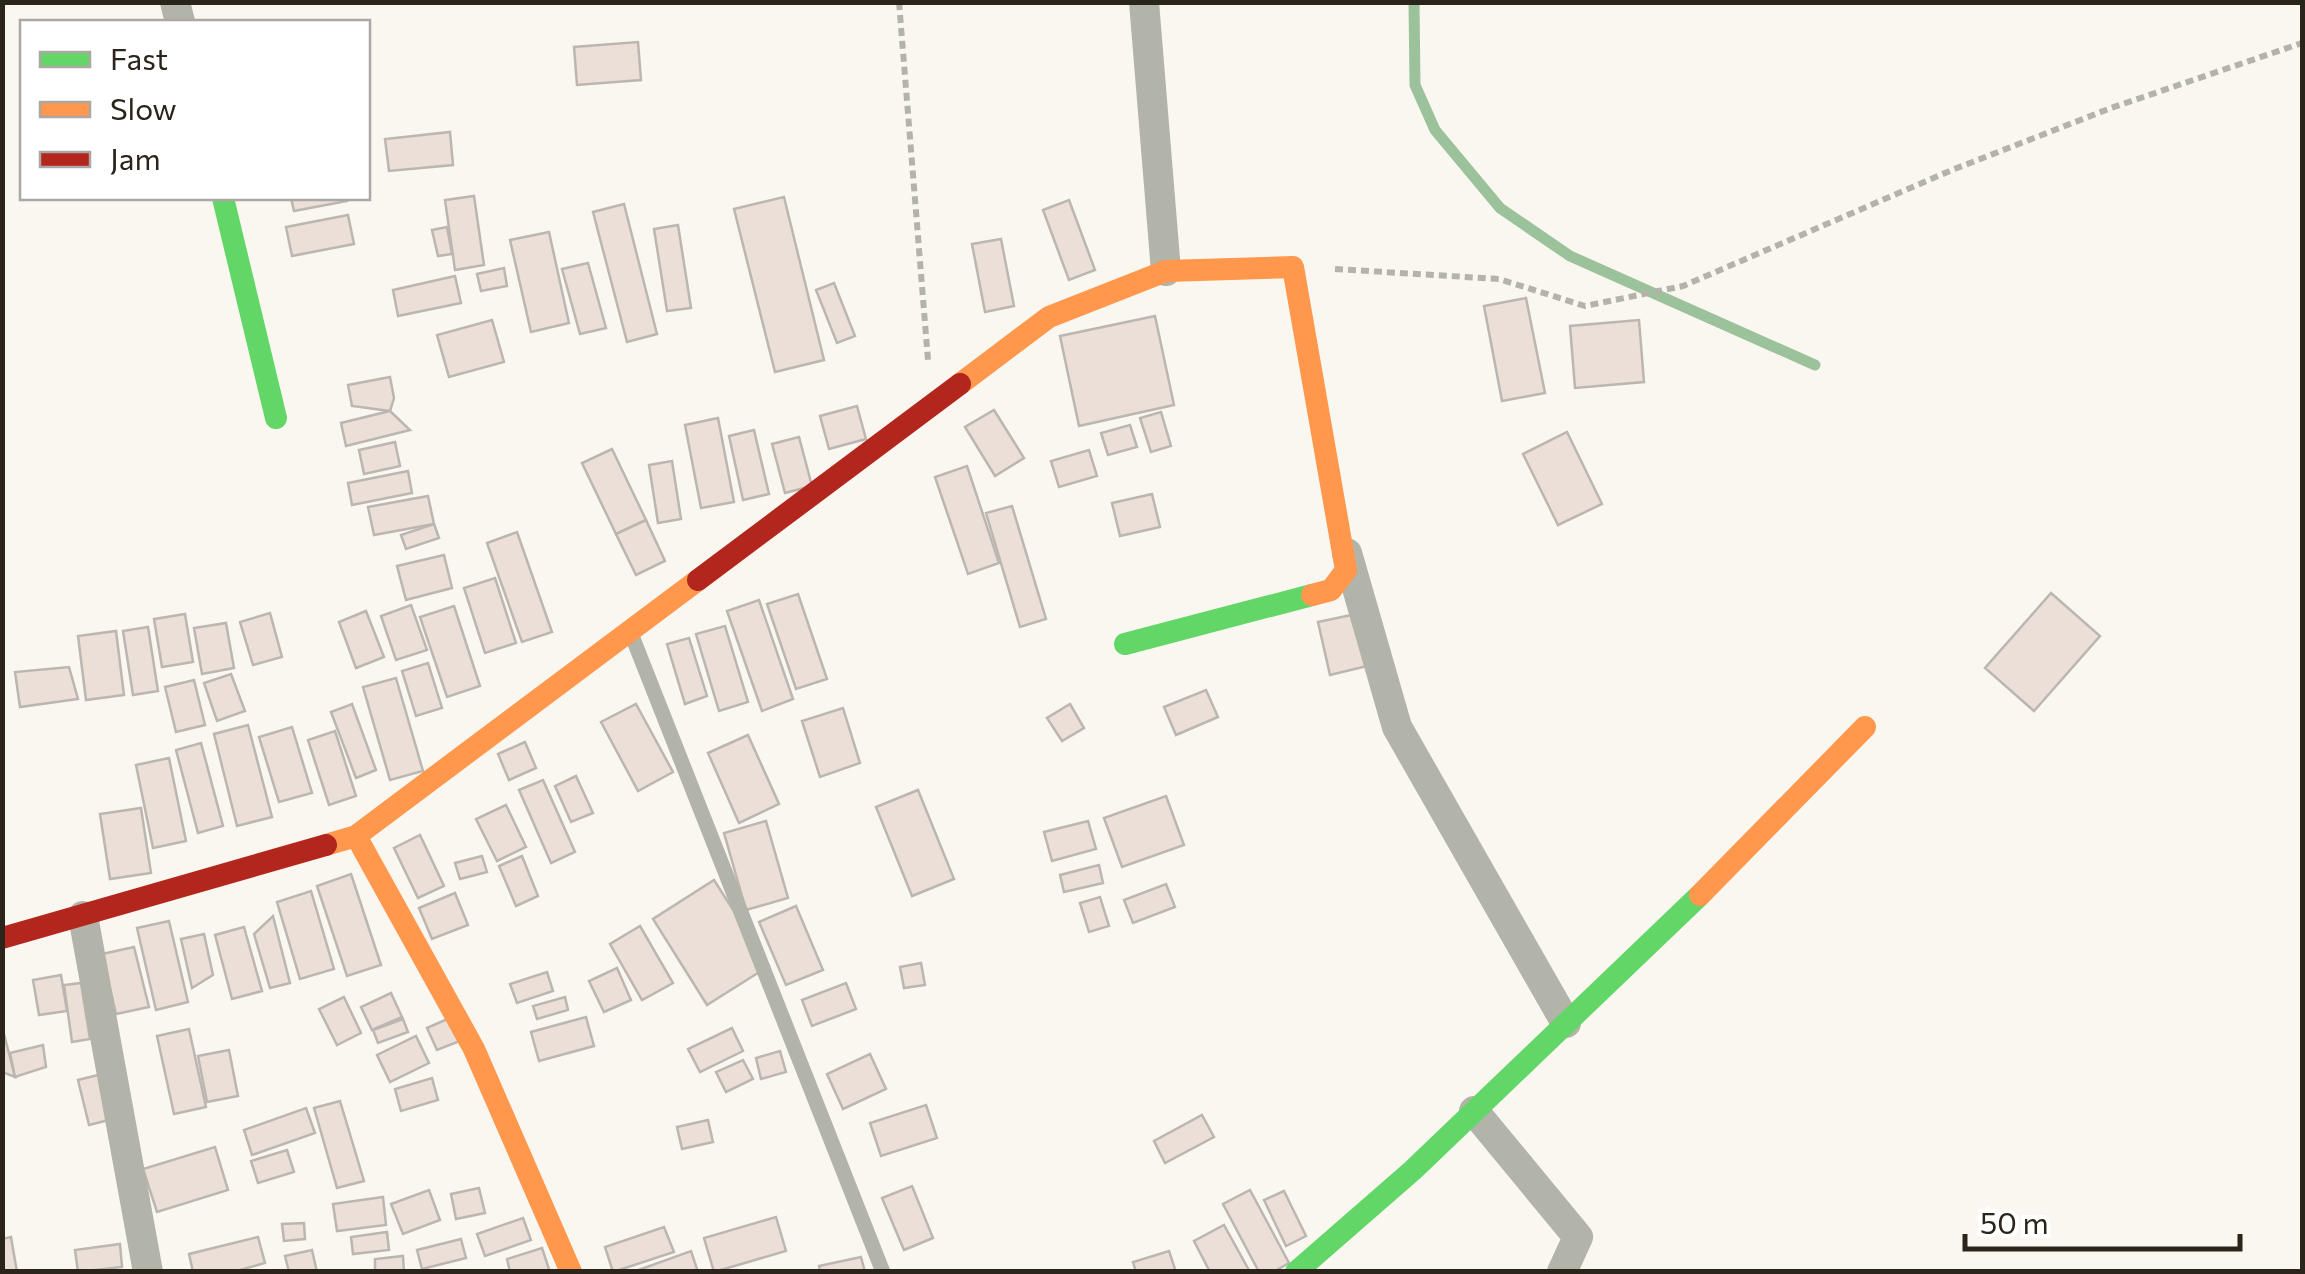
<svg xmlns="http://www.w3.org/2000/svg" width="2305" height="1274" viewBox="0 0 2305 1274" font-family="Commissioner,sans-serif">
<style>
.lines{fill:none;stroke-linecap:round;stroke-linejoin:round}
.stream{stroke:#9cc29c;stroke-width:11}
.building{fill:#ebdfd7;stroke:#bcb6b1;stroke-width:2.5}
.path{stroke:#b4b3ab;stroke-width:6;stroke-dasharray:8 5;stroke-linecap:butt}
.lane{stroke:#b3b4a9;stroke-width:15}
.street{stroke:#b3b4a9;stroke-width:30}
.fast{stroke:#63d668;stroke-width:22}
.slow{stroke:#ff974d;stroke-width:22}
.jam{stroke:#b3261e;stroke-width:22}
</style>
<rect width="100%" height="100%" fill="#faf7f1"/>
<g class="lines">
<!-- stream -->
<polyline class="stream" points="1414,2 1415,85 1435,130 1500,208 1570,256 1815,365"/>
</g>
<!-- building -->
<g class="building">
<polygon points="638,42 641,80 577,85 574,47"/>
<polygon points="450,132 453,165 389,171 385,139"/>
<polygon points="474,196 484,265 455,270 445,200"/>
<polygon points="784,197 824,360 775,372 734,209"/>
<polygon points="291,198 347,198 347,201 294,211"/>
<polygon points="1069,200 1095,270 1069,280 1043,210"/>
<polygon points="624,204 657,334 627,342 593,212"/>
<polygon points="348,215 354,244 292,256 286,227"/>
<polygon points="678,225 691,308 667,311 654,229"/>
<polygon points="447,227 452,254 438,256 432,230"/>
<polygon points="549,232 569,323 531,332 510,240"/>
<polygon points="1001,239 1014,306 985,312 972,244"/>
<polygon points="588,263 606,328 580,334 562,269"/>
<polygon points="504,268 507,286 481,291 477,274"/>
<polygon points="455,276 461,303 398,316 393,290"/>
<polygon points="834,283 855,336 837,343 816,290"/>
<polygon points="1526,298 1545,393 1502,401 1484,306"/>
<polygon points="1155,316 1174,405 1079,426 1060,336"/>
<polygon points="492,320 504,362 449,377 437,335"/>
<polygon points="1639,320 1644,382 1575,388 1570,326"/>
<polygon points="390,377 394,398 390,411 352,406 348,385"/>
<polygon points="857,406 866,439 829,449 820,416"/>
<polygon points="994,410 1024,458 995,476 965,427"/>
<polygon points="390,411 410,430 346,446 341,423"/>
<polygon points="1161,412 1171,446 1151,452 1140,418"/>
<polygon points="718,418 734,502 701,508 685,425"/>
<polygon points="1130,425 1137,447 1108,455 1101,433"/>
<polygon points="754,430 769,494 743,500 729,436"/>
<polygon points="1567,432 1602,504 1558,525 1523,454"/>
<polygon points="799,437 812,486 785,493 772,444"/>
<polygon points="395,442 400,466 364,474 359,450"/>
<polygon points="612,449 646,520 616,534 582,463"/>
<polygon points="1089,450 1097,476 1059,487 1051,461"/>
<polygon points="672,461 681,519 658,523 649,465"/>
<polygon points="967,466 999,563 968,574 935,477"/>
<polygon points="408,471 412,493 352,505 348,483"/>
<polygon points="1152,494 1160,527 1120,536 1112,503"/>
<polygon points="428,496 434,524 374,535 368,507"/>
<polygon points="1012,506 1046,619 1020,627 986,513"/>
<polygon points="646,520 665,561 636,575 616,534"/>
<polygon points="434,524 439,538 406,549 401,535"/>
<polygon points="517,532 552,632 522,642 487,543"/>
<polygon points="444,555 452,588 406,600 397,566"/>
<polygon points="495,578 516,643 485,653 464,588"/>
<polygon points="2051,593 2100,636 2034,711 1985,668"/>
<polygon points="798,594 827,679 796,689 767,604"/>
<polygon points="759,600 793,699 762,711 727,611"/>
<polygon points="411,605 427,650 396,660 381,616"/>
<polygon points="454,606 480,686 447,697 420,617"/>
<polygon points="366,611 384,657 356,668 339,622"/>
<polygon points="270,613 282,657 253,665 240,622"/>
<polygon points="185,614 193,662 162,667 154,619"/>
<polygon points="1356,614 1367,666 1330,675 1318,622"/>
<polygon points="226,623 234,668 202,674 194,628"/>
<polygon points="725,626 748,702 719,711 696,634"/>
<polygon points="148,627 158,691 133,695 123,631"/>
<polygon points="116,631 124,695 86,700 78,636"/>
<polygon points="689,638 707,696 685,704 667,644"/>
<polygon points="428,663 442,708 416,716 402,671"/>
<polygon points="69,667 78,699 20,707 15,672"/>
<polygon points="231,674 245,711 217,721 204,683"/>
<polygon points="396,678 423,771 390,780 363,687"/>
<polygon points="194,680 205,725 176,732 165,687"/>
<polygon points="1206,690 1218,717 1176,735 1164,707"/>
<polygon points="352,704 376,770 356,778 331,712"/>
<polygon points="636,704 673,772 638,791 601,722"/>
<polygon points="1070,704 1084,728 1062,741 1047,718"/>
<polygon points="843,708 860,763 820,777 802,721"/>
<polygon points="248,725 272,817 237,826 214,734"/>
<polygon points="292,727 312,793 279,802 259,737"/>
<polygon points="335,731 356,796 329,805 308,740"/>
<polygon points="748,735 779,804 739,823 708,753"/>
<polygon points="525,742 536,768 509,780 498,754"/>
<polygon points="201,743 223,826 198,833 176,750"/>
<polygon points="169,758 186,841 153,848 136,765"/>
<polygon points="576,776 593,813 571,822 555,786"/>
<polygon points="543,780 575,852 551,863 519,790"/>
<polygon points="918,790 954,879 912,896 876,807"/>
<polygon points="1166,796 1184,845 1122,867 1104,818"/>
<polygon points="506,805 526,847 497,861 476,819"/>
<polygon points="141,808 151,873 110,879 100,814"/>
<polygon points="766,821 788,898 746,910 724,833"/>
<polygon points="1088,821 1096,849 1052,861 1044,832"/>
<polygon points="420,835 444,886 418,898 394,848"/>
<polygon points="482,856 487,872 460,879 455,863"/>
<polygon points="522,856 538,896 516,906 499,866"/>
<polygon points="1099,865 1103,883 1064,892 1060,875"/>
<polygon points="351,874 381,965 347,976 317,886"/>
<polygon points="714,880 769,966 707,1005 653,919"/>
<polygon points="1166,884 1175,907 1133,923 1124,900"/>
<polygon points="311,891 334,969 300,979 277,902"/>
<polygon points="455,893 468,925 432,939 419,908"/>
<polygon points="1100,897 1109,926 1089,932 1080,903"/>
<polygon points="796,906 823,970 786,985 759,922"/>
<polygon points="273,916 290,983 270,988 254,934"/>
<polygon points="169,921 188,1002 156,1010 137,928"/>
<polygon points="640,926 673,983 642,1000 610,944"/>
<polygon points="244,927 262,991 232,999 215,935"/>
<polygon points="204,934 213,975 192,988 181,939"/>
<polygon points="134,947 149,1007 116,1014 102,954"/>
<polygon points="921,963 925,985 904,988 900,967"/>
<polygon points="617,968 631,1000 604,1012 589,981"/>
<polygon points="547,972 553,991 517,1003 510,984"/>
<polygon points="61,975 67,1011 39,1015 33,980"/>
<polygon points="81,983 90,1039 72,1042 64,985"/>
<polygon points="846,983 856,1009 812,1026 802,1000"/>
<polygon points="391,993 402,1017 372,1030 361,1007"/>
<polygon points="344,997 361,1033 337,1045 319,1009"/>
<polygon points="565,997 568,1010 537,1019 533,1006"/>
<polygon points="454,1016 465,1039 437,1050 427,1028"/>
<polygon points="586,1017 594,1046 539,1061 531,1032"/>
<polygon points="403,1019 408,1032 378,1043 373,1030"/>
<polygon points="2,1026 15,1077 2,1072"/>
<polygon points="732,1028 743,1051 700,1072 688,1049"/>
<polygon points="189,1029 206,1107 174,1114 157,1036"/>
<polygon points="416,1036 429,1063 390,1082 377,1055"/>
<polygon points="43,1045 46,1067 15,1077 10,1053"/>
<polygon points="229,1050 238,1096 207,1102 198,1056"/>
<polygon points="780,1051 786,1072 761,1079 756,1058"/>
<polygon points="870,1054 886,1089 843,1109 827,1074"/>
<polygon points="743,1060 753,1079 726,1092 716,1072"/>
<polygon points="102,1074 113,1119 89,1125 78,1080"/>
<polygon points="432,1078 438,1100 401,1111 395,1089"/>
<polygon points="340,1101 364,1181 337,1188 314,1108"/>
<polygon points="926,1105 937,1138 881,1156 870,1123"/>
<polygon points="306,1108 315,1133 252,1155 244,1130"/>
<polygon points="1202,1115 1214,1137 1165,1163 1154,1141"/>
<polygon points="708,1120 713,1142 682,1149 677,1127"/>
<polygon points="215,1147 228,1190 157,1212 143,1169"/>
<polygon points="287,1150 294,1172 258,1183 251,1161"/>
<polygon points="912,1186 933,1238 904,1250 882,1198"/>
<polygon points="479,1188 485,1213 456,1219 451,1194"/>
<polygon points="429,1190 440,1220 403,1234 391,1204"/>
<polygon points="1250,1190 1289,1263 1273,1272 1259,1272 1223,1204"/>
<polygon points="1284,1191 1306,1236 1286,1246 1264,1200"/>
<polygon points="383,1197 386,1225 337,1231 333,1204"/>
<polygon points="776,1217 786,1251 714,1272 704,1238"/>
<polygon points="523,1218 531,1240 485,1256 477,1234"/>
<polygon points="304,1223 305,1239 284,1241 282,1224"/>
<polygon points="1224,1225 1250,1272 1210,1272 1194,1241"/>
<polygon points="664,1227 674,1252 613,1272 605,1247"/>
<polygon points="387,1232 389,1250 353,1254 351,1237"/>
<polygon points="11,1237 17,1272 2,1272 2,1239"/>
<polygon points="258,1237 265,1263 233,1272 193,1272 189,1254"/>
<polygon points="461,1239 466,1258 422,1269 417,1250"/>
<polygon points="120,1244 122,1267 78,1272 75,1250"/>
<polygon points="542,1248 550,1272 510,1272 507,1259"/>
<polygon points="312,1250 317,1272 289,1272 285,1256"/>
<polygon points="691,1251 698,1272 633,1272"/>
<polygon points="1169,1251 1176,1272 1136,1272 1133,1262"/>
<polygon points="403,1256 404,1272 375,1272 375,1259"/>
<polygon points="861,1257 865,1272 820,1272 819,1266"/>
</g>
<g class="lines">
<!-- path -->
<g class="path">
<polyline points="899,2 928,360"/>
<polyline points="1335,269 1499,279 1585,306 1683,286 1952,170 2111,108 2302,43"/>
</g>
<!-- lane -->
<polyline class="lane" points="632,636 883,1272"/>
<!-- street -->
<g class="street">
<polyline points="175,2 180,22"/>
<polyline points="1144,2 1166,271"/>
<polyline points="1347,553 1397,727 1566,1023"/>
<polyline points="83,916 148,1272"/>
<polyline points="1474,1111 1578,1237 1562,1272"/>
</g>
<!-- fast -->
<g class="fast">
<polyline points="223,198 276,418"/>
<polyline points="1125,644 1312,595"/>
<polyline points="1296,1272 1413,1170 1700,895"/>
</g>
<!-- slow -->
<g class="slow">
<polyline points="960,384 1049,317 1166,271 1293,267 1346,570 1331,590 1312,595"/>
<polyline points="356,836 474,1049 571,1272"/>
<polyline points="326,845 356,836 698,580"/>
<polyline points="1700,895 1865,727"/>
</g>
<!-- jam -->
<g class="jam">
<polyline points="698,580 960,384"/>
<polyline points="2,938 326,845"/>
</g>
</g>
<!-- border -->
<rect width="2305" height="1274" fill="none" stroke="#2a241b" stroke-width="10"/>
<!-- legend -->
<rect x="20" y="20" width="350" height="180" fill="#ffffff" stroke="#aaa7a4" stroke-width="2.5"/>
<rect x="40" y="52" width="50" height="15" fill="#63d668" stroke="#aaa7a4" stroke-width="2.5"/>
<text x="110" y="70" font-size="30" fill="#2a241b">Fast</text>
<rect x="40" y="102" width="50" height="15" fill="#ff974d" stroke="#aaa7a4" stroke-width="2.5"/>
<text x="110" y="120" font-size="30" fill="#2a241b">Slow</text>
<rect x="40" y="152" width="50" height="15" fill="#b3261e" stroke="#aaa7a4" stroke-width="2.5"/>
<text x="110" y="170" font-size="30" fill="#2a241b">Jam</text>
<!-- scale -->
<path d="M1965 1234v15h275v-15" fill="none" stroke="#2a241b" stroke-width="5"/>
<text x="1980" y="1234" font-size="30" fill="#2a241b" stroke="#ffffff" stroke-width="8" paint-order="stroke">50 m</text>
</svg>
